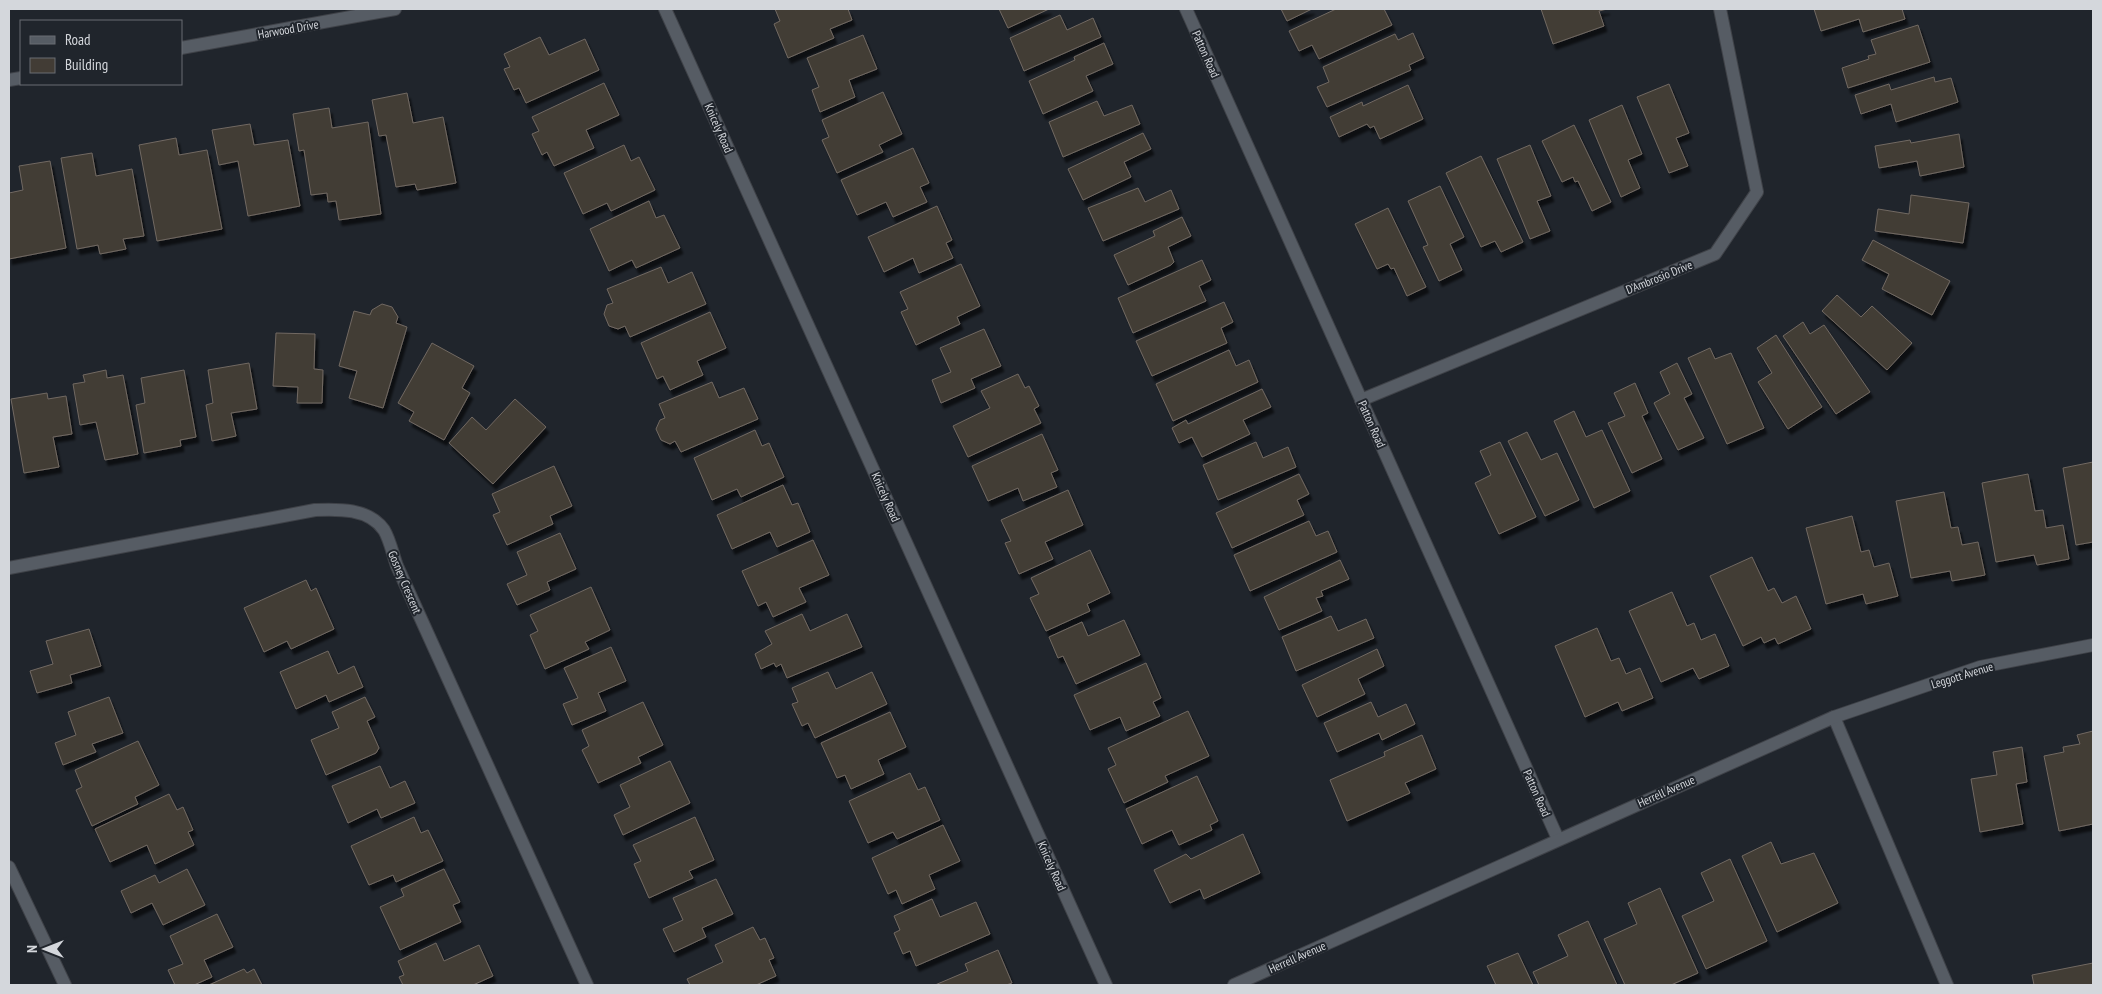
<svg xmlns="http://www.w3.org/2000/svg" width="2102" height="994" viewBox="0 0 2102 994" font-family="'PT Sans Narrow',sans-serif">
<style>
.building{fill:#423c35;stroke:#716962;filter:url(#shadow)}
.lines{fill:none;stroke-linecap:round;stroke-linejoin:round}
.minor-casing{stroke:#3f4248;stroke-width:14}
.minor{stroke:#565c64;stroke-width:12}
.labels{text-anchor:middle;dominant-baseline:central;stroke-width:4;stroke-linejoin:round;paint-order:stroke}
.street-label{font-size:12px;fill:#d4d7dc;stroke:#20252c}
</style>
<defs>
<filter id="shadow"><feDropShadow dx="3" dy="5.5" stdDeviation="1" flood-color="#0009"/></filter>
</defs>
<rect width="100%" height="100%" fill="#20252c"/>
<!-- building -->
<g class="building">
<polygon points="775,9 848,9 852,20 830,29 834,38 788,58 774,24 780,21"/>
<polygon points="999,9 1049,9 1008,28"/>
<polygon points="1281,9 1312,9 1287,21"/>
<polygon points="1336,9 1384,9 1392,25 1319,59 1312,45 1299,51 1289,31"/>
<polygon points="1541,9 1607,9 1599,11 1604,26 1553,44"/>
<polygon points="1814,9 1902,9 1905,19 1863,32 1859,19 1821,31"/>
<polygon points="1060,15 1067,30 1093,18 1101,37 1024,71 1010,38"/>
<polygon points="1918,25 1930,62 1848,88 1842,68 1869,59 1868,56 1876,54 1871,40"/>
<polygon points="1413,33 1424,58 1409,65 1411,70 1327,107 1317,87 1329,82 1323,67 1395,34 1398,40"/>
<polygon points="863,35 877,69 849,80 855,97 820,112 812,90 819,87 807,58"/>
<polygon points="540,37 549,55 585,39 599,70 526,103 519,88 514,90 504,69 510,67 504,54"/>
<polygon points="1104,43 1113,64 1086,76 1093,91 1043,114 1029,81 1075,60 1074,57"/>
<polygon points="1934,77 1935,82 1951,78 1958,102 1896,122 1891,104 1861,114 1855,95 1889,84 1891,90"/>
<polygon points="604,83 619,115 586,130 594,148 554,166 547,152 542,155 532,134 539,131 532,117"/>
<polygon points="1669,84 1689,133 1676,138 1688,166 1669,173 1637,97"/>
<polygon points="1408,85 1423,119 1380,139 1374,126 1370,128 1367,124 1339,137 1330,117 1362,102 1363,106"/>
<polygon points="883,92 902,134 879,145 883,152 837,173 822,140 829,137 822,120"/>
<polygon points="407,93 413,123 443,117 456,183 417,190 415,184 396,187 386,135 379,136 372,100"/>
<polygon points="1097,101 1104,116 1132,105 1140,124 1063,157 1049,122"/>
<polygon points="1622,105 1642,154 1628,160 1640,188 1621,197 1589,120"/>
<polygon points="329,108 332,128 368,122 381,214 339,220 336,201 328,202 327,193 311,195 304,150 299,151 293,114"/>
<polygon points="250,124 254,145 288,140 300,206 248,216 238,161 219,165 212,130"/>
<polygon points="1574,125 1611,202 1592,211 1578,181 1575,182 1573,177 1562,182 1542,141"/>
<polygon points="1143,133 1151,149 1124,162 1131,177 1083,200 1068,169"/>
<polygon points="1959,134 1964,167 1920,176 1917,161 1879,168 1875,146 1910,140 1911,143"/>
<polygon points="176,138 179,155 207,150 222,229 157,241 139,145"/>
<polygon points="624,145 631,161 639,157 655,190 611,211 607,203 583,214 564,173"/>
<polygon points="1530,145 1551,196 1537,201 1550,231 1530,239 1497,159"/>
<polygon points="913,148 929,183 920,187 927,202 893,217 886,202 857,215 841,180"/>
<polygon points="92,153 96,176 132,169 144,236 123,239 126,249 100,254 98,245 77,249 61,158"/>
<polygon points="1481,156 1523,242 1501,252 1495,241 1481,247 1446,173"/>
<polygon points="50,161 66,248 9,259 9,193 23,190 19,166"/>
<polygon points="1440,186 1464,237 1450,244 1462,270 1439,281 1423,247 1428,245 1408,201"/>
<polygon points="1138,188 1145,202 1171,190 1179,209 1103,241 1088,208"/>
<polygon points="1911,195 1969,203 1963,243 1875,231 1878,209 1909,214"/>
<polygon points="649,201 656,218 664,215 680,248 636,268 632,260 609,271 590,229"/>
<polygon points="937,206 952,240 946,243 953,258 919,273 913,258 884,272 868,237"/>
<polygon points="1388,208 1426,287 1407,296 1394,268 1391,269 1388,264 1377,269 1355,224"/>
<polygon points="1182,217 1191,236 1168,247 1174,262 1171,265 1128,285 1114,255 1155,236 1153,231"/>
<polygon points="1873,240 1950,281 1932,315 1882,289 1889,274 1862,260"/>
<polygon points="1202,260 1211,280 1199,286 1206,301 1133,333 1118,298"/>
<polygon points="961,264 980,306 957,317 960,324 916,345 901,312 908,309 900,292"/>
<polygon points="661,267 668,283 692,272 706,304 630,337 625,326 618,329 609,326 604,314 607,305 613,303 607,289"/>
<polygon points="1837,295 1861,317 1872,306 1912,343 1887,370 1822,311"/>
<polygon points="1224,302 1233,322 1221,328 1227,343 1152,376 1136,341"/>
<polygon points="382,304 392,307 398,317 396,323 407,327 383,408 349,398 357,371 339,366 354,311 370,315 372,310"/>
<polygon points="710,312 726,348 697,361 703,375 670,390 663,376 657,379 641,343"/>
<polygon points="1803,322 1810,334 1824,325 1870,392 1836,414 1783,336"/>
<polygon points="984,329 1001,366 971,379 975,388 941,403 932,380 951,372 940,348"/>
<polygon points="276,333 315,334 314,369 323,370 322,403 297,403 298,387 273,386"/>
<polygon points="1776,335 1822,407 1788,429 1758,382 1772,373 1757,348"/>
<polygon points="432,343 474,366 462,388 470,393 444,440 409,421 414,412 398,403"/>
<polygon points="1710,348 1715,359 1731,353 1764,428 1727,444 1688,358"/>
<polygon points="1229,350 1236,366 1249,360 1258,382 1173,421 1156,384"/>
<polygon points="249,363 257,409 231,413 236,436 212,441 206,405 213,403 208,370"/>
<polygon points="1677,363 1692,394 1684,398 1704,438 1678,450 1654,403 1670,394 1660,372"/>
<polygon points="106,370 107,378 123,375 138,454 105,460 96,422 80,425 73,384 85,382 83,375"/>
<polygon points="184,370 196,437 180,440 181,446 144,453 136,405 145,403 141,378"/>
<polygon points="1018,374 1025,388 1029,386 1039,406 1034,409 1041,423 968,457 953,426 990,408 981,391"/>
<polygon points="712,382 719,398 744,388 758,419 681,452 675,441 670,444 661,440 656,429 660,420 665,418 659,404"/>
<polygon points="1635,383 1648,413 1642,416 1662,459 1632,473 1608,423 1625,416 1614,393"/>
<polygon points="1262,389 1271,407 1243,420 1250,434 1202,457 1192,437 1179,443 1172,428 1186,420 1188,424"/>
<polygon points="47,393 48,399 66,396 72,434 53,437 59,467 24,473 11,399"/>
<polygon points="515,399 546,427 493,484 449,443 472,417 486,430"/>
<polygon points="1574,411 1586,437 1602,430 1630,491 1594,508 1554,421"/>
<polygon points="755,430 762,446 769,443 784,477 741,497 737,489 712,500 694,458"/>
<polygon points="1527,432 1541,460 1557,453 1579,500 1545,516 1508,441"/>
<polygon points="1042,434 1058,470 1051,473 1057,487 1023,501 1018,488 988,501 972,466"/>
<polygon points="1256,442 1263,458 1288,447 1296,467 1218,500 1203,465"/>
<polygon points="1500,442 1536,517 1499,534 1475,483 1491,475 1480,451"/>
<polygon points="2093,462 2093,542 2076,545 2063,468"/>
<polygon points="554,466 572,506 550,516 553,524 507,545 493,515 500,512 492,494"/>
<polygon points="1299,474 1309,494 1297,500 1304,515 1232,548 1216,513"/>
<polygon points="2028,474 2035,511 2043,510 2046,528 2063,525 2069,559 2037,565 2034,555 1996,562 1982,483"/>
<polygon points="783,485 792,505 798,503 810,532 777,547 770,532 732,549 717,515"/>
<polygon points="1068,490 1083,525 1045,542 1053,559 1019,574 1005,543 1011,541 1001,520"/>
<polygon points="1944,492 1951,528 1958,527 1962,545 1978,542 1985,575 1952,581 1950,571 1911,578 1896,501"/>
<polygon points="1852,516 1861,552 1869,550 1874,567 1889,563 1898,596 1866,604 1863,594 1826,604 1806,528"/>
<polygon points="1309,521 1316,536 1328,531 1337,552 1250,591 1234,555"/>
<polygon points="560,533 576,569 547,582 550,590 517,605 507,584 527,575 517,552"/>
<polygon points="813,540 829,575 799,588 806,602 773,617 766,602 758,606 742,571"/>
<polygon points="1090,550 1110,593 1087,604 1090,611 1046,631 1030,598 1039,594 1031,578"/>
<polygon points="1752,557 1768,591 1774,588 1782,603 1796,596 1811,629 1778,644 1775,638 1764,643 1761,637 1743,646 1710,576"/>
<polygon points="1340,560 1349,579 1321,591 1323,596 1316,598 1322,611 1279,630 1264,597"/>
<polygon points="306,580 311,591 316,588 334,629 291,649 287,641 264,652 244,608"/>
<polygon points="591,587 610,630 585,642 589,649 545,669 530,635 538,631 530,615"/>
<polygon points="1672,592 1687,626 1694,623 1701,640 1715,634 1729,666 1699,679 1693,668 1661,682 1629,611"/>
<polygon points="802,614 810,631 847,614 862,647 787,678 781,664 776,667 774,663 761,669 755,654 772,644 765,631"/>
<polygon points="1331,616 1338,631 1366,619 1374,638 1296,671 1282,637"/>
<polygon points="1124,620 1140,655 1076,684 1063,656 1058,658 1049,637 1082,622 1088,636"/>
<polygon points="1597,628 1611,661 1619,658 1626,674 1640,668 1653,698 1622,711 1618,702 1585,717 1555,646"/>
<polygon points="89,629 101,666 70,675 72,683 37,693 30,671 53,664 46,641"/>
<polygon points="611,647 626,681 598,693 606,711 572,725 563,704 578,698 564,668"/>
<polygon points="1377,649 1384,666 1358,679 1365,694 1317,717 1302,685"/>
<polygon points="328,651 338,674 354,666 363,687 329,702 326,695 296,709 280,672"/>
<polygon points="1146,663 1161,698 1153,702 1160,716 1126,731 1120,717 1090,730 1074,695"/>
<polygon points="828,672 836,689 872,672 887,704 815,738 808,723 802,726 792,704 798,702 792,688"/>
<polygon points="109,697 123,733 92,744 96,752 63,765 55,743 76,735 68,712"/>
<polygon points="365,697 375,717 367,721 379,748 376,753 326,775 311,740 339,728 332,712"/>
<polygon points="643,702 663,745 638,757 641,763 598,783 582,750 589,746 582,730"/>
<polygon points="1371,702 1378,717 1406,704 1415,724 1382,740 1379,733 1337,752 1324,723"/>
<polygon points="1188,711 1209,756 1165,776 1168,782 1124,803 1108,769 1116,765 1108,748"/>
<polygon points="890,712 906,747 878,760 884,774 851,789 845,775 837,778 821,743"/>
<polygon points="2093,731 2093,824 2059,831 2044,756 2064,752 2063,747 2080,744 2077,735"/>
<polygon points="1422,735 1436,769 1405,783 1410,793 1347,821 1330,780 1385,756 1384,752"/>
<polygon points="138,741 159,785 135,797 138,804 92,826 76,790 82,787 75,770"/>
<polygon points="2022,747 2027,782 2016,784 2023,824 1980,832 1971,779 1997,775 1993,752"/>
<polygon points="670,761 690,803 623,835 614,815 630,807 620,785"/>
<polygon points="380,766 390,788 405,781 415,803 381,818 377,809 348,823 332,786"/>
<polygon points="910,773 918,790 925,787 940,820 897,839 893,832 868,843 849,801"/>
<polygon points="1197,776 1218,821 1210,825 1212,830 1179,845 1172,830 1142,844 1126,809"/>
<polygon points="169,794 177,810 183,807 193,830 188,832 194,845 155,864 147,845 110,862 95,829"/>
<polygon points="414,817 421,833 428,830 443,861 396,882 393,875 369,885 351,846"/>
<polygon points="695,817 714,860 689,871 693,878 649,898 634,864 641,861 633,845"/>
<polygon points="943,825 960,861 929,875 935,889 902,904 896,890 888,894 872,858"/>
<polygon points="1243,834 1260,873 1204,899 1200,889 1170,903 1154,870 1186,854 1191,859"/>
<polygon points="1771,842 1781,864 1814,853 1838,903 1777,932 1742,856"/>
<polygon points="1730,859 1767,941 1706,969 1682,916 1714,901 1701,873"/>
<polygon points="187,869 205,905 163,925 152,903 131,913 121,891 155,875 159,883"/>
<polygon points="444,869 460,902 453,905 461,922 400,950 380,907 404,896 401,889"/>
<polygon points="716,879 733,914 702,928 706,937 674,952 663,929 683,920 673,898"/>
<polygon points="1660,888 1698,973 1671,985 1625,985 1604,939 1637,924 1628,903"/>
<polygon points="932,899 940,917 976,902 990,934 916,966 910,951 903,954 894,933 900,930 894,916"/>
<polygon points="217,914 233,947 204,960 212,977 194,985 175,985 168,970 183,964 170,936"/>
<polygon points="1588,921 1617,985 1539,985 1533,972 1568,956 1558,935"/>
<polygon points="753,927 760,940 765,938 774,958 769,960 776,976 756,985 690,985 687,979 723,962 715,945"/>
<polygon points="436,943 444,961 479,945 493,976 473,985 403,985 399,977 404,975 398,961"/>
<polygon points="998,950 1012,983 1006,985 935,985 968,971 965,964"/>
<polygon points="1518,953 1533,985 1496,985 1487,966"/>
<polygon points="2093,963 2093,985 2034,985 2032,975"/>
<polygon points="244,969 247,973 254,969 262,985 209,985"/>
</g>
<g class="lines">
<!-- minor casing -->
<g class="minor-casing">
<g id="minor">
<polyline points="665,9 1106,985"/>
<polyline points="1186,9 1558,839"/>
<polyline points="181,48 395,9"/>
<polyline points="9,80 21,78"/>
<polyline points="1361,400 1715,254 1757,192 1720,9"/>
<path d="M9,568L315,510C338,509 369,508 384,530C390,540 393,555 397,566L587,985"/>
<polyline points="1834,717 1947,985"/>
<polyline points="9,867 65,985"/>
<polyline points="1234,985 1834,717 1980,667 2093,645"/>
</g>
</g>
<!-- minor -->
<use href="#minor" class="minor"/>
</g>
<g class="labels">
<!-- street labels -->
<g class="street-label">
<text transform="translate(288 29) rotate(-10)">Harwood Drive</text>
<text transform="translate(1206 54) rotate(66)">Patton Road</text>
<text transform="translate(719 128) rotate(66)">Knicely Road</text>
<text transform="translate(1659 277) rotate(-22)">D'Ambrosio Drive</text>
<text transform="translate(1372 424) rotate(66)">Patton Road</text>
<text transform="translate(886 497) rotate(66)">Knicely Road</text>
<text transform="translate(405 582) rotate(67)">Gosney Crescent</text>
<text transform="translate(1962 675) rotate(-17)">Leggott Avenue</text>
<text transform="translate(1666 791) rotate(-24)">Herrell Avenue</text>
<text transform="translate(1537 793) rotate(66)">Patton Road</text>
<text transform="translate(1052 866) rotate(66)">Knicely Road</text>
<text transform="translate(1297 957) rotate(-24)">Herrell Avenue</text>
</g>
</g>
<!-- border -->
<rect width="2102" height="994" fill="none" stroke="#d4d7dc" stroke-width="20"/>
<!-- legend -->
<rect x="20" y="20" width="162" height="65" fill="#20252c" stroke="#686c72"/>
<rect x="30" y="36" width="25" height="8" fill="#565c64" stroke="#686c72"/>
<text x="65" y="45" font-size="15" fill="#d4d7dc">Road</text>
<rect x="30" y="58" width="25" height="15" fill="#423c35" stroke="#686c72"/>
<text x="65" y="70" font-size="15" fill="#d4d7dc">Building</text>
<!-- north arrow -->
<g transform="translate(45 949) rotate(270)" stroke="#20252c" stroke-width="4" paint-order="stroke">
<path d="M0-4L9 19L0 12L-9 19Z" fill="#d4d7dc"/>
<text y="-8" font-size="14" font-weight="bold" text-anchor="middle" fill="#d4d7dc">N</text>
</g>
</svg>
